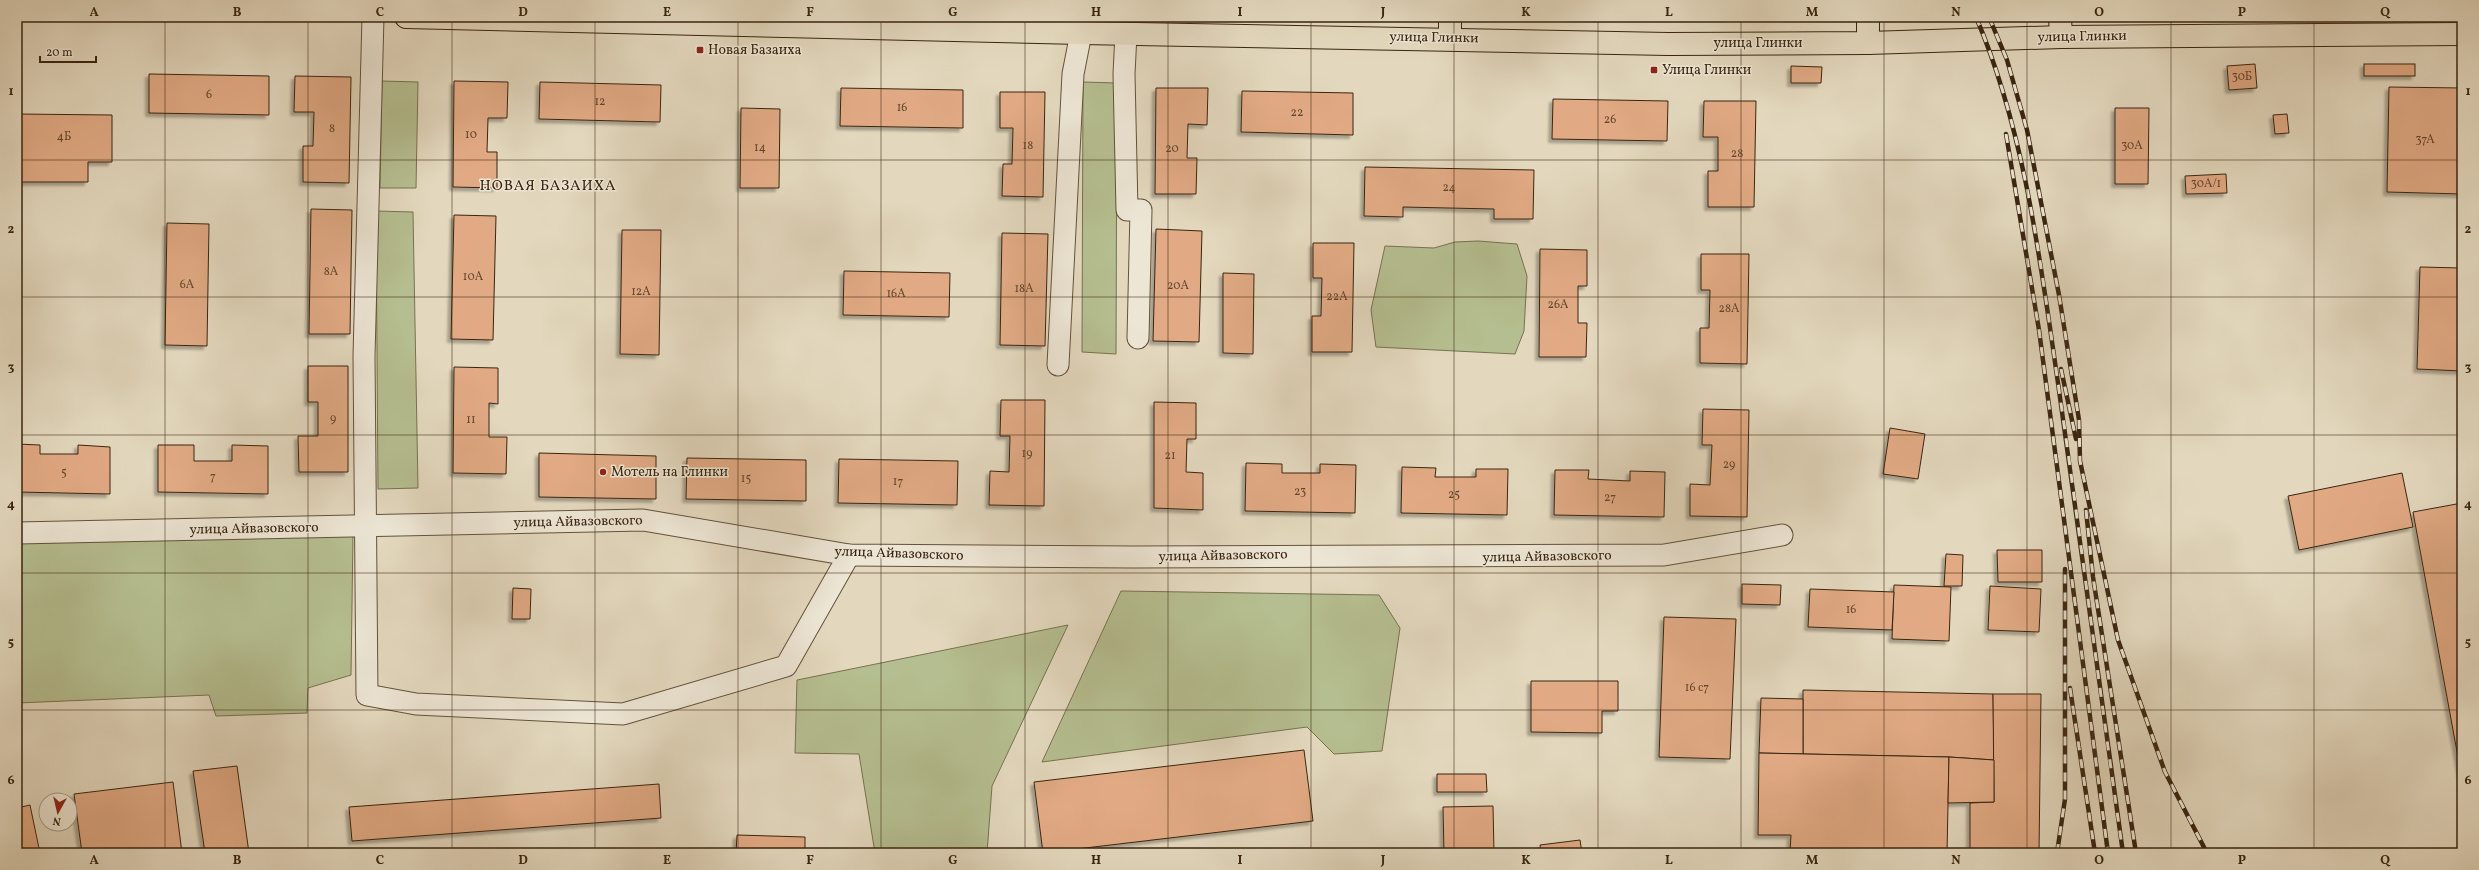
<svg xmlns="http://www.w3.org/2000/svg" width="2479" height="870" viewBox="0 0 2479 870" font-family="Vollkorn,serif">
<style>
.green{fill:#b5be90;stroke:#787250}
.building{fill:#e1aa84;stroke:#3a2510;filter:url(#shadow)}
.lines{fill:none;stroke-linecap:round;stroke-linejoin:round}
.street-casing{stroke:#64523c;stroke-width:23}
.highway-casing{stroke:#3a2510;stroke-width:24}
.street{stroke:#ede6d5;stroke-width:21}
.highway{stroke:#e3d8be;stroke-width:22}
.rail-casing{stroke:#3a2510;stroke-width:4.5}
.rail{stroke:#ede6d5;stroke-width:3;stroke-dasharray:9;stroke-linecap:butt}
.grid{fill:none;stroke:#3a2510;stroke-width:1;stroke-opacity:0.55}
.poi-dot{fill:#8f2418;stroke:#ede6d5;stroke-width:1.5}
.labels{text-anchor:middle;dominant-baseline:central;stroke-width:3;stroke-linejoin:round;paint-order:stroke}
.number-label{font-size:12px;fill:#64462d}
.street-label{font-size:14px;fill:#3a2510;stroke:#ede6d5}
.poi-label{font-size:14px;fill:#3a2510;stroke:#ede6d5;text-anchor:start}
.neighbourhood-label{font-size:15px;letter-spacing:1px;fill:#3a2510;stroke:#ede6d5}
.neatline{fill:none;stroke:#3a2510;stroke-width:1.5}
.grid-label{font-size:13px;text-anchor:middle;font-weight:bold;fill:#3a2510}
</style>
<defs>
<filter id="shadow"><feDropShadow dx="-3.5" dy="3.5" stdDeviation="1" flood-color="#0004"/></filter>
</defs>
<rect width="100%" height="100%" fill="#e3d8be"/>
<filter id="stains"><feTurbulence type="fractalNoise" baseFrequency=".005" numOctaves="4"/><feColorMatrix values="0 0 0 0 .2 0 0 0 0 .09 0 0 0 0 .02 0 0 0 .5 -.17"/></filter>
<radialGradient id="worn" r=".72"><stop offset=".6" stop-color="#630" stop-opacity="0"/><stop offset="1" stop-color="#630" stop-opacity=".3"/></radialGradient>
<!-- green -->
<g class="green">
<polygon points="382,81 418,82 416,188 380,188"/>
<polygon points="1083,82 1117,83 1116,354 1082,352"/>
<polygon points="376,211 413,212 418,488 378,489"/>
<polygon points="1478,241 1517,244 1527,276 1524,331 1515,354 1376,347 1371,310 1385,246 1434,248 1455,242"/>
<polygon points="353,534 351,675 308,688 307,713 216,716 209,695 17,703 17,537"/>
<polygon points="1121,591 1379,595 1400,628 1382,751 1334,754 1307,727 1042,762"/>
<polygon points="1068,625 992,786 987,853 875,853 859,754 795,753 797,680"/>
</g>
<!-- building -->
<g class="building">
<polygon points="2255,64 2257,88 2229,90 2227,66"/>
<rect x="2364" y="64" width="51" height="12"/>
<polygon points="1791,66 1822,67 1821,83 1791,83"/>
<polygon points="149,74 269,76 269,115 149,113"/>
<polygon points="295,76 351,77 349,183 303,182 303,146 313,146 314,112 294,112"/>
<polygon points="454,81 508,82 507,118 488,118 487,152 497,152 497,188 453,187"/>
<polygon points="540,82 661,85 660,122 539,119"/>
<polygon points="2389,87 2462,88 2462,194 2387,192"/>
<polygon points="841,88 963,90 963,128 840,126"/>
<polygon points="1156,88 1208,88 1207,125 1188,124 1187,158 1197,158 1196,194 1155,194"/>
<polygon points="1242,91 1353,93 1353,135 1241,132"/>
<polygon points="1000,92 1045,92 1043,197 1002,196 1003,164 1012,164 1013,128 1000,128"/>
<polygon points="1553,99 1668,101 1667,141 1552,139"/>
<polygon points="1704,101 1756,101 1754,207 1708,207 1708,171 1718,171 1718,137 1703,137"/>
<polygon points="741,108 780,109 779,188 740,188"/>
<polygon points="2115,108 2149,108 2148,184 2115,184"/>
<polygon points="17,114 112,115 112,162 88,162 88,182 18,182"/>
<polygon points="2287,114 2289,133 2275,134 2273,115"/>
<polygon points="1365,167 1534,170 1533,219 1494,219 1494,209 1403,207 1403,217 1364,216"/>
<polygon points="2226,174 2227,193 2186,194 2185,176"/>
<polygon points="311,209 352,210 350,334 309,334"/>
<polygon points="454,215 496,216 493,340 451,339"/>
<polygon points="167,223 209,224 207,346 165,345"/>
<polygon points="1156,229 1202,231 1199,342 1153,341"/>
<polygon points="622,230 661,230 659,355 620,354"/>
<polygon points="1002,233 1048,234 1045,346 1000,345"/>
<polygon points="1313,243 1354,243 1352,352 1312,352 1312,316 1321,316 1322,278 1313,278"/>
<polygon points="1540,249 1587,250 1587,286 1578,286 1578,323 1587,323 1586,357 1539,357"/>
<polygon points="1701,254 1749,254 1747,364 1700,363 1700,328 1709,328 1710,290 1701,290"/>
<polygon points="2420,267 2462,268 2462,371 2417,369"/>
<polygon points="844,271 950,273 949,317 843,315"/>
<polygon points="1223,273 1254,274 1253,354 1223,353"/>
<polygon points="308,366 348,366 348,472 299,472 298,436 318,436 318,402 308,402"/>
<polygon points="454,367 498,368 498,404 489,403 489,437 507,437 506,474 453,473"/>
<polygon points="1001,400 1045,400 1044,506 989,505 990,471 1009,472 1010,436 1000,436"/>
<polygon points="1154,402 1196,403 1196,439 1187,439 1186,472 1203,473 1203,510 1154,508"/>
<polygon points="1703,409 1749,410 1747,517 1690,516 1690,484 1710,485 1712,445 1702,445"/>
<polygon points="1890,428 1925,434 1918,479 1883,474"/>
<polygon points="17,444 40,445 40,454 78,454 78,445 110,447 110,494 17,492"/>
<polygon points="158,445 194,445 194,461 232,461 232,445 268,446 268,494 158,492"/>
<polygon points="539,453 656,456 656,499 539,497"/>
<polygon points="687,458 806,460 806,501 686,499"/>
<polygon points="839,459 958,461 957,505 838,503"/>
<polygon points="1246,463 1282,464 1282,473 1320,473 1320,464 1356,465 1355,513 1245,511"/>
<polygon points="1402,467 1436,468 1435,477 1476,477 1476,469 1508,469 1507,515 1401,513"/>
<polygon points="1555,470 1589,470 1588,479 1630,481 1630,471 1665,472 1664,517 1554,515"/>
<polygon points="2402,473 2413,527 2299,550 2288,496"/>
<polygon points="2462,503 2462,779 2413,512"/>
<polygon points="1997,550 2042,550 2042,582 1998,582"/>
<polygon points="1946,554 1963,555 1962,586 1944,586"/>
<polygon points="1742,584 1781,585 1780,605 1742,604"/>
<polygon points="1894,585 1951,587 1949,641 1892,639"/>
<polygon points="1990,586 2041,589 2039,632 1988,630"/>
<polygon points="513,588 531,589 530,619 512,619"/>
<polygon points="1810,589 1894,592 1892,630 1808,627"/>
<polygon points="1664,617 1736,619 1730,759 1659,757"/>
<polygon points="1531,681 1618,681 1618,711 1602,711 1602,733 1531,732"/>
<polygon points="1803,690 1993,694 1994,760 1949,757 1803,754"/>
<polygon points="1993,694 2041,694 2039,853 1970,853 1970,803 1994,802"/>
<polygon points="1761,698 1803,699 1803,754 1759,753"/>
<polygon points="1304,750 1313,821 1043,853 1034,782"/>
<polygon points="1759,753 1949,757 1947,853 1790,853 1791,835 1758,835"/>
<polygon points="1949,757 1994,760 1994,802 1948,803"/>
<polygon points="237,766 249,853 205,853 193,771"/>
<polygon points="1437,774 1486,774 1487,792 1437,792"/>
<polygon points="173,782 182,853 82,853 74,794"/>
<polygon points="659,784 661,818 352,841 349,807"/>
<polygon points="30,805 40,853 17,853 17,808"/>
<polygon points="1493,806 1494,853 1444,853 1443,807"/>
<polygon points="737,835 805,837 805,853 736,853"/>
<polygon points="1580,840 1582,853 1541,853 1540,845"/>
</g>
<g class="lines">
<!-- street casing -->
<g class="street-casing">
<g id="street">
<polyline points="373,17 364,356 367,695 416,704 623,714 786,666 849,555"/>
<polyline points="1126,34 1124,74 1127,210 1141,210 1138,338"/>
<polyline points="1058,365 1073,74 1081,33"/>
<polyline points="17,533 643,520 849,555 1134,557 1664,555 1782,535"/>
</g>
</g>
<!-- highway casing -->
<g class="highway-casing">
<g id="highway">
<polyline points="406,17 1081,33 1668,44 1868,43 2061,37 2462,34"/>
<polyline points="2060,17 2061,37"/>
<polyline points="1450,39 1450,17"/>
<polyline points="1868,43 1868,17"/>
</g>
</g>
<!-- street -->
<use href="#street" class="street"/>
<!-- highway -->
<use href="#highway" class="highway"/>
<!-- rail casing -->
<g class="rail-casing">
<g id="rail">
<path d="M1976,17C2025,132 2040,260 2058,383C2081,539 2100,696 2123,853"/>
<polyline points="1989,17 2007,60 2027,130 2059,295 2079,420 2080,461 2118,640 2165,772 2207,853"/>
<polyline points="2006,134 2039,330 2108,853"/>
<polyline points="2061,369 2076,439"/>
<polyline points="2086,510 2093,577 2136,853"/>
<polyline points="2070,688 2095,853"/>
<polyline points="2057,853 2065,799 2065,569"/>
</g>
</g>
<!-- rail -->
<use href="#rail" class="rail"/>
</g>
<!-- grid -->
<path class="grid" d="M165,17V853M308,17V853M452,17V853M595,17V853M738,17V853M881,17V853M1025,17V853M1168,17V853M1311,17V853M1454,17V853M1598,17V853M1741,17V853M1884,17V853M2027,17V853M2171,17V853M2314,17V853M17,160H2462M17,297H2462M17,435H2462M17,573H2462M17,710H2462"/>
<!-- markers -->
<g class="poi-dot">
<rect x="696" y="46" width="8" height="8" rx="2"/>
<rect x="1650" y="66" width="8" height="8" rx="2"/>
<circle cx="603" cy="472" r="4"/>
</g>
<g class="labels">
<!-- number labels -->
<g class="number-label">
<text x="2242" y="77">30Б</text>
<text x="209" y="95">6</text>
<text x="600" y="102">12</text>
<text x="902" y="108">16</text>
<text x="1297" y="113">22</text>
<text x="1610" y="120">26</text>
<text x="332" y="129">8</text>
<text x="471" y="135">10</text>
<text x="64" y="137">4Б</text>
<text x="2425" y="140">37А</text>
<text x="1028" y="146">18</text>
<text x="2132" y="146">30А</text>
<text x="760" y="148">14</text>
<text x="1172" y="149">20</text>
<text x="1737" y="154">28</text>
<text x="2206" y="184">30А/1</text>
<text x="1449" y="188">24</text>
<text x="331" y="272">8А</text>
<text x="473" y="277">10А</text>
<text x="187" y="285">6А</text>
<text x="1178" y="286">20А</text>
<text x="1024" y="289">18А</text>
<text x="641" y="292">12А</text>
<text x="896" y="294">16А</text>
<text x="1337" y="297">22А</text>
<text x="1558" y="305">26А</text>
<text x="1729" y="309">28А</text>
<text x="333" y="419">9</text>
<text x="471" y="420">11</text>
<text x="1027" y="454">19</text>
<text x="1170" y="456">21</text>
<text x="1729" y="465">29</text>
<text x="64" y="473">5</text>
<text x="213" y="477">7</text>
<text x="746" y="479">15</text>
<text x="898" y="482">17</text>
<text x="1300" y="492">23</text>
<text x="1454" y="495">25</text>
<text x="1610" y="498">27</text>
<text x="1851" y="610">16</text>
<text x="1697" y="688">16 с7</text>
</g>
<!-- street labels -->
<g class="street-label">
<text transform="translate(2082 37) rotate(-1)">улица Глинки</text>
<text transform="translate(1434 38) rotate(1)">улица Глинки</text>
<text x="1758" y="43">улица Глинки</text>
<text transform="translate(578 522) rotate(-1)">улица Айвазовского</text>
<text transform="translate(254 529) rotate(-1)">улица Айвазовского</text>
<text transform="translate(899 554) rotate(2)">улица Айвазовского</text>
<text transform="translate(1223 556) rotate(-1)">улица Айвазовского</text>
<text transform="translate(1547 557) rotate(-1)">улица Айвазовского</text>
</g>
<!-- poi labels -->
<g class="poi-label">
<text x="708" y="50">Новая Базаиха</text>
<text x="1662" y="70">Улица Глинки</text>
<text x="611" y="472">Мотель на Глинки</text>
</g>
<!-- neighbourhood labels -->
<g class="neighbourhood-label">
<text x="548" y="186">НОВАЯ БАЗАИХА</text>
</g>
</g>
<!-- margin -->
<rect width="2479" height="870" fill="none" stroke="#e3d8be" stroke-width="44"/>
<!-- north arrow -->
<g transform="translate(58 812) rotate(188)"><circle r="19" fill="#ede6d5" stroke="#a59986"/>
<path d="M0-3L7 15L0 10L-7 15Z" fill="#8f2418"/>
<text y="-6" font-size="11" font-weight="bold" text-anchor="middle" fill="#3a2510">N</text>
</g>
<!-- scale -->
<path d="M40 56v6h56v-6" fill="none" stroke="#3a2510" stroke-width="2"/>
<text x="46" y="56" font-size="12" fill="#3a2510" stroke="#ede6d5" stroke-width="3" paint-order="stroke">20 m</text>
<rect x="22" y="22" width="2435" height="826" class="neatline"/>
<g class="grid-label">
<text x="94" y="16">A</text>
<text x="237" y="16">B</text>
<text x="380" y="16">C</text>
<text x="523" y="16">D</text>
<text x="667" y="16">E</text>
<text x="810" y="16">F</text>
<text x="953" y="16">G</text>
<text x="1096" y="16">H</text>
<text x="1240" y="16">I</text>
<text x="1383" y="16">J</text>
<text x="1526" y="16">K</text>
<text x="1669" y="16">L</text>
<text x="1812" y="16">M</text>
<text x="1956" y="16">N</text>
<text x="2099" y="16">O</text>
<text x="2242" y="16">P</text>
<text x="2385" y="16">Q</text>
<text x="11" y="95">1</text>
<text x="2468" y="95">1</text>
<text x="11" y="233">2</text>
<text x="2468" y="233">2</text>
<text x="11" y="371">3</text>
<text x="2468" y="371">3</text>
<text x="11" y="508">4</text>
<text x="2468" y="508">4</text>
<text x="11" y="646">5</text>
<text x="2468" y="646">5</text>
<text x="11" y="784">6</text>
<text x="2468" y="784">6</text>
<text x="94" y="864">A</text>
<text x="237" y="864">B</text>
<text x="380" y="864">C</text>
<text x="523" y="864">D</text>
<text x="667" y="864">E</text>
<text x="810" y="864">F</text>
<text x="953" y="864">G</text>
<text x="1096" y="864">H</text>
<text x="1240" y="864">I</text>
<text x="1383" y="864">J</text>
<text x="1526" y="864">K</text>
<text x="1669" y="864">L</text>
<text x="1812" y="864">M</text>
<text x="1956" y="864">N</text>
<text x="2099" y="864">O</text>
<text x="2242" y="864">P</text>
<text x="2385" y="864">Q</text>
</g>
<rect width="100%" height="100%" filter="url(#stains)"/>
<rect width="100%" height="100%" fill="url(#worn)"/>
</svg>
